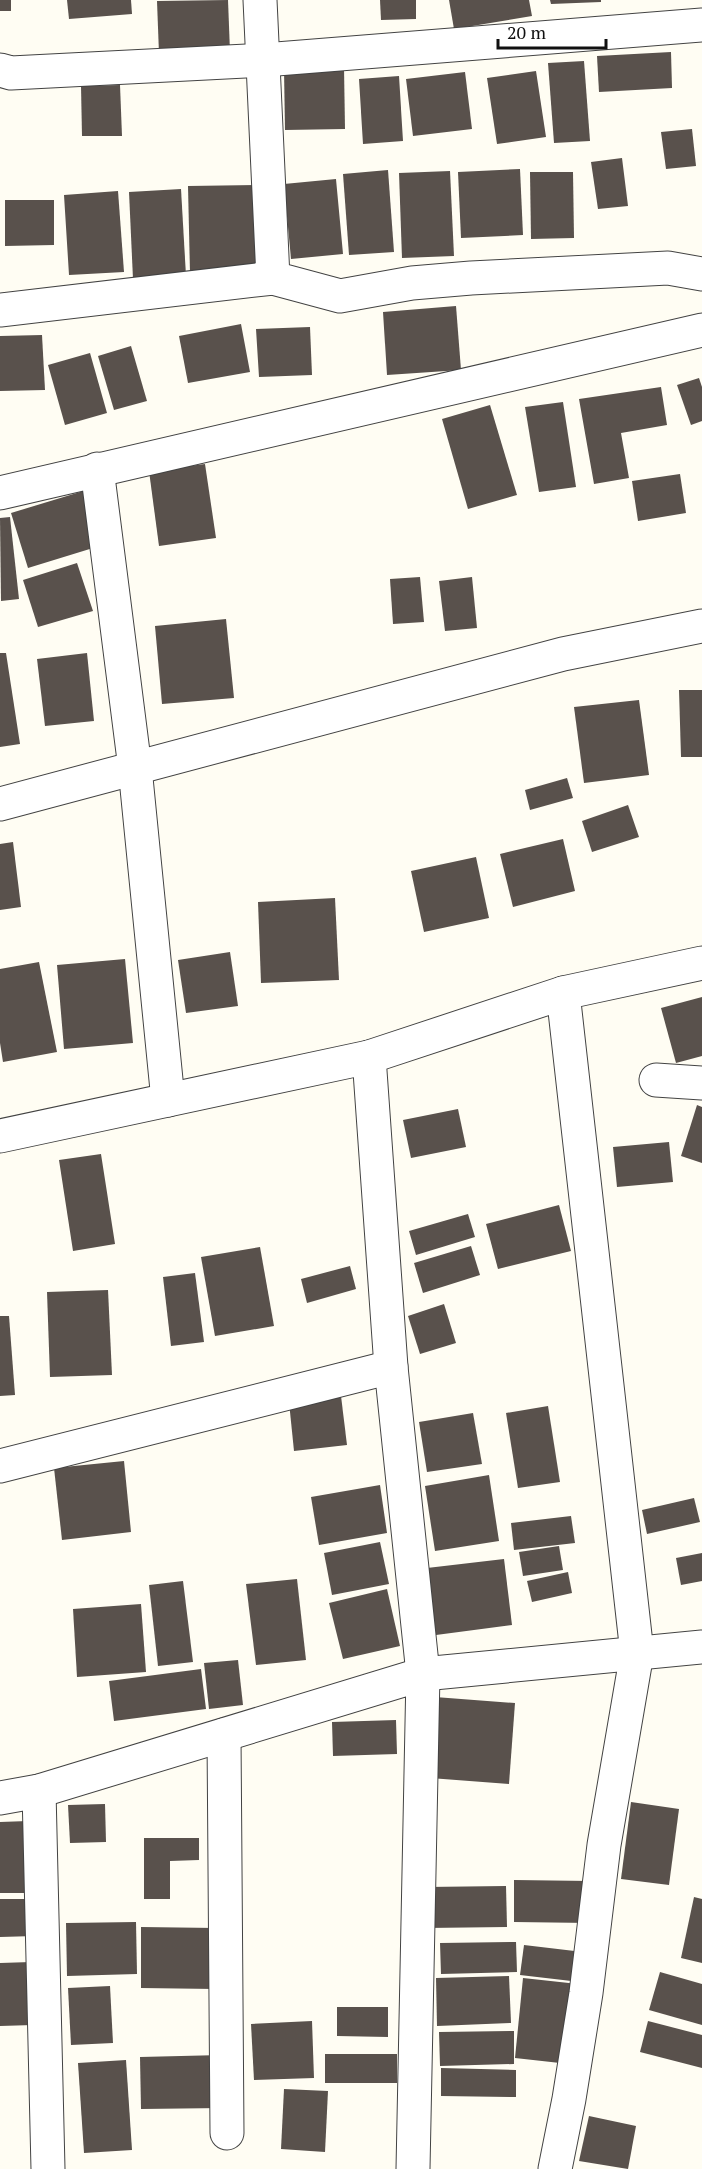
<svg xmlns="http://www.w3.org/2000/svg" width="702" height="2169" viewBox="0 0 702 2169" font-family="'PT Serif',serif">
<style>
.building{fill:#59514c}
.lines{fill:none;stroke-linecap:round;stroke-linejoin:round}
.minor-casing{stroke:#434343;stroke-width:35}
.minor{stroke:#fff;stroke-width:33}
</style>
<rect width="100%" height="100%" fill="#fffdf3"/>
<!-- building -->
<g class="building">
<rect x="0" y="0" width="11" height="11"/>
<polygon points="67,0 131,0 132,14 69,19"/>
<polygon points="228,0 230,52 159,54 157,1"/>
<polygon points="380,0 416,0 416,19 381,20"/>
<polygon points="449,0 529,0 532,16 454,29"/>
<polygon points="550,0 601,0 601,2 551,4"/>
<polygon points="671,52 672,88 599,92 597,56"/>
<polygon points="584,61 590,141 554,143 548,63"/>
<polygon points="344,67 345,129 285,130 284,69"/>
<polygon points="536,71 546,137 497,144 487,78"/>
<polygon points="465,72 472,129 413,136 406,79"/>
<polygon points="399,76 403,141 363,144 359,79"/>
<polygon points="120,85 122,136 82,136 81,86"/>
<polygon points="692,129 696,166 666,169 661,132"/>
<polygon points="622,158 628,206 598,209 591,162"/>
<polygon points="520,169 523,235 461,238 458,172"/>
<polygon points="388,170 394,252 349,255 343,174"/>
<polygon points="450,171 454,256 402,258 399,173"/>
<polygon points="530,172 573,172 574,238 531,239"/>
<polygon points="336,179 343,254 291,259 284,184"/>
<polygon points="256,185 258,272 190,273 188,186"/>
<polygon points="181,189 186,276 133,279 129,192"/>
<polygon points="118,191 124,272 69,275 64,195"/>
<polygon points="5,200 54,200 54,245 5,246"/>
<polygon points="456,306 461,370 387,375 383,312"/>
<polygon points="241,324 250,372 188,383 179,336"/>
<polygon points="310,327 312,375 259,377 256,329"/>
<polygon points="42,335 45,390 0,391 0,336"/>
<polygon points="131,346 147,401 114,410 98,356"/>
<polygon points="90,353 107,413 65,425 48,365"/>
<polygon points="699,378 702,387 702,421 691,425 677,385"/>
<polygon points="661,387 667,425 621,433 629,478 594,484 579,399"/>
<polygon points="563,402 576,487 539,492 525,407"/>
<polygon points="490,405 517,495 468,509 442,419"/>
<polygon points="205,464 216,538 159,546 149,471"/>
<polygon points="680,474 686,513 638,521 632,481"/>
<polygon points="90,489 106,544 28,568 11,513"/>
<polygon points="10,517 19,599 1,601 0,518"/>
<polygon points="77,563 93,611 38,627 23,580"/>
<polygon points="420,577 424,622 393,624 390,579"/>
<polygon points="472,577 477,628 445,631 439,581"/>
<polygon points="226,619 234,698 162,704 155,626"/>
<polygon points="0,653 6,653 20,744 0,747"/>
<polygon points="87,653 94,721 45,726 37,659"/>
<polygon points="679,690 702,690 702,757 681,757"/>
<polygon points="639,700 649,775 584,783 574,707"/>
<polygon points="567,778 573,798 530,810 525,790"/>
<polygon points="628,805 639,837 592,852 582,821"/>
<polygon points="563,839 575,891 513,907 500,854"/>
<polygon points="13,842 21,907 0,910 0,844"/>
<polygon points="476,857 489,918 424,932 411,871"/>
<polygon points="335,898 339,980 261,983 258,902"/>
<polygon points="230,952 238,1006 186,1013 178,960"/>
<polygon points="125,959 133,1043 64,1049 57,965"/>
<polygon points="39,962 57,1052 3,1062 0,1043 0,969"/>
<polygon points="702,997 702,1056 676,1063 661,1008"/>
<polygon points="697,1105 702,1107 702,1163 681,1156"/>
<polygon points="458,1109 466,1147 411,1158 403,1120"/>
<polygon points="669,1142 673,1182 617,1187 613,1147"/>
<polygon points="101,1154 115,1244 73,1251 59,1160"/>
<polygon points="559,1205 571,1251 498,1269 486,1224"/>
<polygon points="468,1214 475,1237 416,1255 409,1231"/>
<polygon points="471,1246 480,1275 423,1293 414,1263"/>
<polygon points="260,1247 274,1326 215,1336 201,1257"/>
<polygon points="350,1266 356,1289 307,1303 301,1279"/>
<polygon points="195,1273 204,1342 171,1346 163,1277"/>
<polygon points="108,1290 112,1375 50,1377 47,1292"/>
<polygon points="444,1304 456,1343 420,1354 408,1316"/>
<polygon points="0,1316 9,1316 15,1395 0,1396"/>
<polygon points="341,1396 347,1445 294,1451 289,1402"/>
<polygon points="548,1406 560,1482 518,1488 506,1413"/>
<polygon points="473,1413 482,1464 427,1472 419,1422"/>
<polygon points="124,1461 131,1532 62,1540 54,1468"/>
<polygon points="489,1475 499,1541 435,1551 425,1486"/>
<polygon points="380,1485 387,1533 319,1545 311,1497"/>
<polygon points="694,1498 700,1522 647,1534 642,1510"/>
<polygon points="571,1516 575,1543 514,1550 511,1523"/>
<polygon points="380,1542 389,1584 332,1595 324,1553"/>
<polygon points="559,1546 563,1570 523,1576 519,1552"/>
<polygon points="702,1553 702,1581 681,1585 676,1558"/>
<polygon points="504,1559 512,1625 436,1635 427,1568"/>
<polygon points="568,1572 572,1593 532,1602 527,1581"/>
<polygon points="297,1579 306,1660 256,1665 246,1584"/>
<polygon points="183,1581 193,1662 158,1666 149,1585"/>
<polygon points="387,1589 400,1646 343,1659 329,1603"/>
<polygon points="141,1604 146,1672 77,1677 73,1609"/>
<polygon points="238,1660 243,1705 209,1709 204,1663"/>
<polygon points="201,1669 206,1709 114,1721 109,1681"/>
<polygon points="435,1697 515,1703 509,1784 430,1778"/>
<polygon points="396,1720 397,1754 333,1756 332,1722"/>
<polygon points="631,1802 679,1809 669,1885 621,1879"/>
<polygon points="105,1804 106,1842 70,1843 68,1805"/>
<polygon points="28,1821 30,1893 0,1893 0,1822"/>
<polygon points="144,1838 199,1838 199,1860 170,1861 170,1899 144,1899"/>
<polygon points="514,1880 590,1881 590,1923 514,1922"/>
<polygon points="506,1886 507,1927 426,1928 426,1887"/>
<polygon points="694,1897 702,1899 702,1963 681,1958"/>
<polygon points="0,1899 34,1899 35,1936 0,1937"/>
<polygon points="136,1922 137,1974 67,1976 66,1923"/>
<polygon points="141,1927 216,1928 215,1989 141,1988"/>
<polygon points="516,1942 517,1972 441,1974 440,1943"/>
<polygon points="524,1945 583,1952 580,1982 520,1975"/>
<polygon points="31,1962 33,2025 0,2026 0,1963"/>
<polygon points="660,1972 702,1984 702,2025 649,2010"/>
<polygon points="509,1976 511,2023 437,2026 436,1978"/>
<polygon points="523,1978 578,1984 569,2064 515,2058"/>
<polygon points="110,1986 113,2043 71,2045 68,1988"/>
<polygon points="337,2007 388,2007 388,2037 337,2036"/>
<polygon points="312,2021 314,2078 254,2080 251,2024"/>
<polygon points="648,2021 702,2035 702,2068 640,2052"/>
<polygon points="514,2031 514,2064 440,2066 439,2032"/>
<rect x="325" y="2054" width="72" height="29"/>
<polygon points="222,2055 223,2108 141,2109 140,2057"/>
<polygon points="126,2060 132,2150 84,2153 78,2063"/>
<polygon points="441,2068 516,2070 516,2097 441,2096"/>
<polygon points="284,2089 328,2091 325,2152 281,2149"/>
<polygon points="589,2116 636,2126 628,2169 579,2161"/>
</g>
<g class="lines">
<!-- minor casing -->
<g class="minor-casing">
<g id="minor">
<polyline points="260,0 273,278 340,296 412,283 471,278 668,268 702,274"/>
<polyline points="0,70 11,73 264,60 702,25"/>
<polyline points="0,310 273,278"/>
<polyline points="97,469 135,768 168,1100"/>
<polyline points="0,493 702,330"/>
<polyline points="0,804 563,654 702,626"/>
<polyline points="369,1057 563,993"/>
<polyline points="656,1080 702,1083"/>
<polyline points="0,1136 369,1057 391,1367"/>
<polyline points="0,1466 391,1367 423,1674 702,1647"/>
<polyline points="224,1735 227,2133"/>
<polyline points="39,1791 48,2169"/>
<polyline points="0,1798 39,1791 423,1674 413,2169"/>
<polyline points="555,2169 569,2099 586,1993 604,1845 637,1653 563,993 702,963"/>
</g>
</g>
<!-- minor -->
<use href="#minor" class="minor"/>
</g>
<!-- scale -->
<path d="M498 39v9h108v-9" fill="none" stroke="#101010" stroke-width="3"/>
<text x="507" y="39" font-size="18" fill="#101010" stroke="#ffffff" stroke-width="4.5" paint-order="stroke">20 m</text>
</svg>
